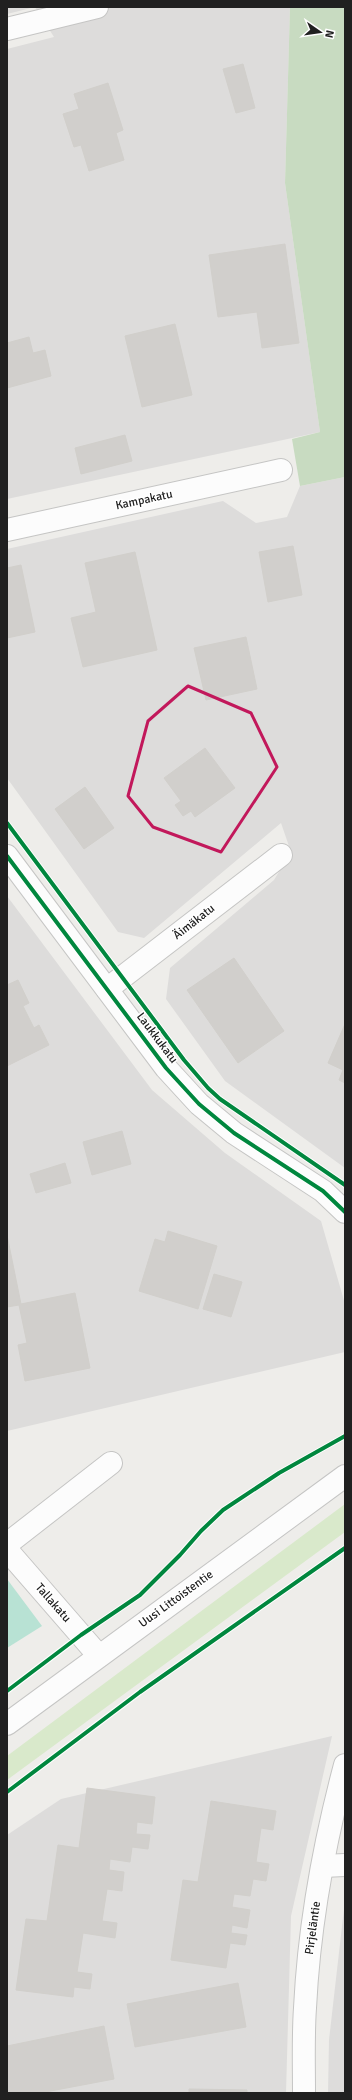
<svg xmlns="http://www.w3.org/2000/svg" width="352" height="2100" viewBox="0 0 352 2100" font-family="Signika,sans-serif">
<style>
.residential{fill:#dddcdb}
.grass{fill:#d9e9cb}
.forest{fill:#c8dbc1}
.pitch{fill:#b8e2d4}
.building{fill:#d1cfcc;stroke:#d1cfcb}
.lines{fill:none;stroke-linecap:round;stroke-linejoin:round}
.minor-casing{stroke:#c5c5c4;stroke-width:24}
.minor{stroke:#fcfcfc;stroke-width:22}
.cycleway-casing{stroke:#fff;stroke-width:6}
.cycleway{stroke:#00873e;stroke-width:4}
.marked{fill:none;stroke:#c2185b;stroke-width:3;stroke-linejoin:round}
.labels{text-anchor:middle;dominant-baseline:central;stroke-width:3;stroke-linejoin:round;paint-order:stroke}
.street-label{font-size:12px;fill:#202020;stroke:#fff}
</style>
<rect width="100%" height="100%" fill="#eeedea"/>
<!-- residential -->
<g class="residential">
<polygon points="7,7 290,7 285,183 320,432 7,499 7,49 54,37 35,7 7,14"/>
<polygon points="345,477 345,1168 225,1081 166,999 170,968 274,880 291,852 281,823 144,938 118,932 7,778 7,549 223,501 256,523 287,517 300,486"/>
<polygon points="7,896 152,1090 225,1153 321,1221 345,1304 345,1352 7,1431"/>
<polygon points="332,1736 291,1916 286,2093 7,2093 7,1835 61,1799"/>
<polygon points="345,1900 345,2093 328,2093 329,2040"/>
</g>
<!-- grass -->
<polygon class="grass" points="345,1504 345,1532 7,1780 7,1756"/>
<!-- forest -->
<polygon class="forest" points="290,7 345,7 345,477 300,486 292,439 320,432 285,183"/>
<!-- pitch -->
<polygon class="pitch" points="7,1579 42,1626 7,1648"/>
<!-- building -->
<g class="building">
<polygon points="243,64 255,108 236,113 223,69"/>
<polygon points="108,83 123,130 116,133 124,160 89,171 81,145 74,147 63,114 79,109 74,94"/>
<polygon points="285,244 299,343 262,348 257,312 218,317 209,255"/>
<polygon points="175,324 192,395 142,407 125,336"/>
<polygon points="29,337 33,353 45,350 51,376 7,388 7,343"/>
<polygon points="125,435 132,461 81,474 75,448"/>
<polygon points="293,546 302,595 268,602 259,552"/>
<polygon points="135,552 157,650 83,667 71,618 96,612 85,563"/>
<polygon points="21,565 35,632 7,638 7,568"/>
<polygon points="246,637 257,689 206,700 194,648"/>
<polygon points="205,748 235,788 195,817 191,811 183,816 175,805 181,801 164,778"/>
<polygon points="85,787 114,828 84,849 55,809"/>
<polygon points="234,958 284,1031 238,1063 187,990"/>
<polygon points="18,980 29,1003 23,1006 34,1028 39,1025 49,1045 7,1066 7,985"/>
<polygon points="345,1024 345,1083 339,1080 343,1070 328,1063"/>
<polygon points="122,1131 131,1164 92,1175 83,1142"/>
<polygon points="65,1163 71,1183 36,1193 30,1174"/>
<polygon points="168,1231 217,1246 198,1309 139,1291 155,1239 165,1242"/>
<polygon points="7,1235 21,1304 75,1293 90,1368 25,1381 18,1345 27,1343 19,1305 7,1307"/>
<polygon points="214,1274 242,1282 231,1317 203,1309"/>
<polygon points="87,1788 155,1797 152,1824 137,1822 136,1834 150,1835 148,1849 132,1847 130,1862 110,1859 109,1870 124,1872 122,1891 107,1889 102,1921 117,1923 115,1938 83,1933 77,1972 92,1974 90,1989 74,1987 73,1997 16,1990 26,1919 47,1921 58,1845 79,1848"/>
<polygon points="211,1801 276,1811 273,1830 261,1828 256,1862 269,1864 266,1881 253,1879 250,1896 234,1894 232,1907 250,1910 247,1928 232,1925 231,1933 247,1935 245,1945 230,1943 226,1968 171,1960 183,1880 198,1882"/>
<polygon points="238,1983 246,2027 135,2047 127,2004"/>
<polygon points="104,2026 114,2079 40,2093 7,2093 7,2046"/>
<polygon points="189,2089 247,2090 247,2093 189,2093"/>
</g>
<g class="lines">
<!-- minor casing -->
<g class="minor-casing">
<g id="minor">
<polyline points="7,29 97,7"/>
<polyline points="7,530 281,470"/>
<polyline points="7,856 166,1068 199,1104 234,1133 323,1191 345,1212"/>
<polyline points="107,989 281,855"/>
<polyline points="7,1544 111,1463"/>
<polyline points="7,1550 99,1656"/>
<polyline points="7,1724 345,1476"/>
<polyline points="323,1866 345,1865"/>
<path d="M304,2093C304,2065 303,2036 305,2008C309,1926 324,1844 345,1765"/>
</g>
</g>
<!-- minor -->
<use href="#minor" class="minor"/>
<!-- cycleway casing -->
<g class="cycleway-casing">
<g id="cycleway">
<polyline points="7,823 184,1060 208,1088 220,1099 345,1185"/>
<polyline points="7,856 166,1068 199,1104 234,1133 323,1191 345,1212"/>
<polyline points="7,1691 81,1635 140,1595 180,1555 201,1531 223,1510 279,1473 345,1436"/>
<polyline points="7,1792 140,1692 345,1548"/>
</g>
</g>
<!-- cycleway -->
<use href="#cycleway" class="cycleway"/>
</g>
<!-- marked area -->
<path class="marked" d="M188,686L251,713L277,767L221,852L153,827L128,796L148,721Z"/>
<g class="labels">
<!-- street labels -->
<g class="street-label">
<text transform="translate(144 500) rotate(-12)">Kampakatu</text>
<text transform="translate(194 922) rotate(-38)">Äimäkatu</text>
<text transform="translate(157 1038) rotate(53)">Laukkukatu</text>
<text transform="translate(176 1599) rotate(-36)">Uusi Littoistentie</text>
<text transform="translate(53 1603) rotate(49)">Tallakatu</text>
<text transform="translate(313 1928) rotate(-82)">Pirjeläntie</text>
</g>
</g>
<!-- border -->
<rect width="352" height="2100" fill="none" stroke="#202020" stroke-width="16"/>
<!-- north arrow -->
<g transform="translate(320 32) rotate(103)" stroke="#ffffff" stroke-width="3" paint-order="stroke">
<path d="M0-3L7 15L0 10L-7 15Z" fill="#202020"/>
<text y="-6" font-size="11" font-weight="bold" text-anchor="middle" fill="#202020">N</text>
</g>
</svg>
